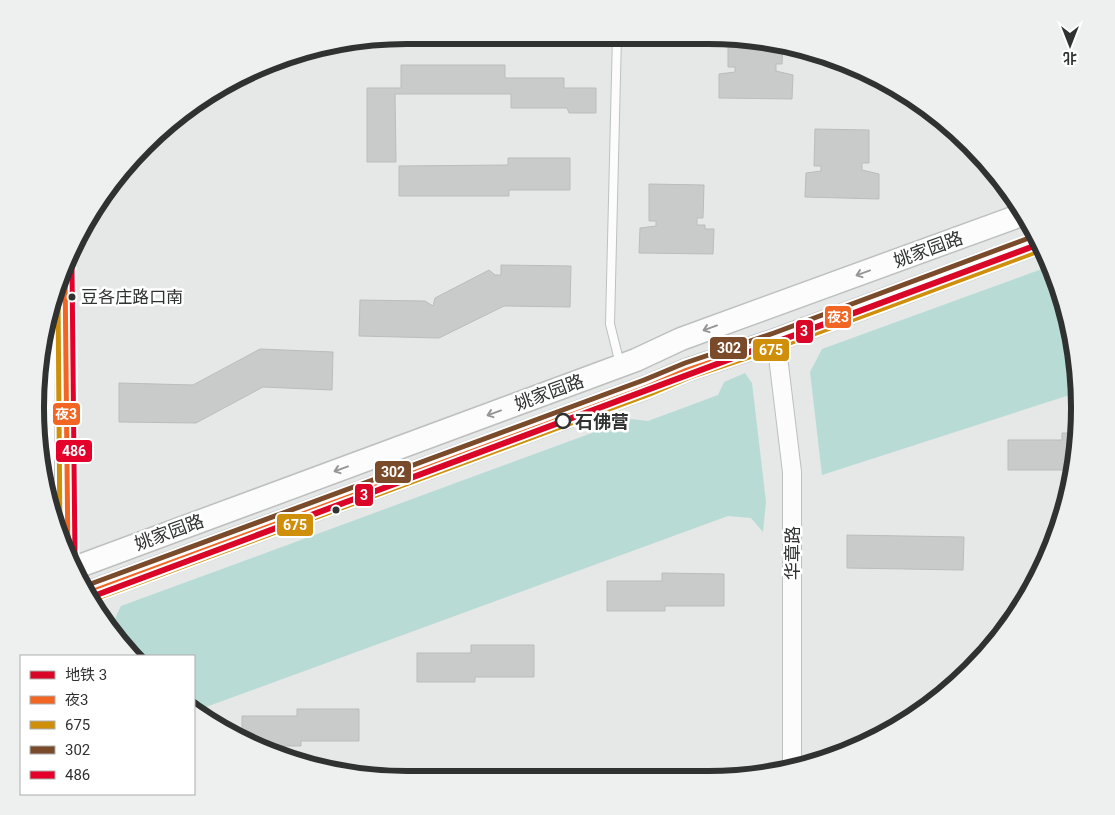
<svg xmlns="http://www.w3.org/2000/svg" width="1115" height="815" viewBox="0 0 1115 815" font-family="Roboto,'Noto Sans SC',sans-serif">
<style>
.green{fill:#b8dbd5}
.building{fill:#c9cbca;stroke:#babdbc}
.lines{fill:none;stroke-linecap:round;stroke-linejoin:round}
.service-casing{stroke:#bec0bf;stroke-width:10}
.tertiary-casing{stroke:#bec0bf;stroke-width:20}
.secondary-casing{stroke:#bec0bf;stroke-width:22}
.primary-casing{stroke:#bec0bf;stroke-width:25}
.service{stroke:#fbfcfb;stroke-width:8}
.tertiary{stroke:#fbfcfb;stroke-width:18}
.secondary{stroke:#fbfcfb;stroke-width:20}
.primary{stroke:#fbfcfb;stroke-width:22}
.bus-1-casing{stroke:#fff;stroke-width:9}
.bus-2-casing{stroke:#fff;stroke-width:9}
.bus-3-casing{stroke:#fff;stroke-width:9}
.bus-4-casing{stroke:#fff;stroke-width:9}
.bus-1{stroke:#f26522;stroke-width:5}
.bus-2{stroke:#cf8f0a;stroke-width:5}
.bus-3{stroke:#7a4b2a;stroke-width:5}
.bus-4{stroke:#e4002b;stroke-width:5}
.metro-1-casing{stroke:#fff;stroke-width:10}
.metro-1{stroke:#d90627;stroke-width:6}
.oneway{stroke:#969696}
.bus-dot{fill:#303131;stroke:#fff;stroke-width:2}
.stop-dot{fill:#fff;stroke:#303131;stroke-width:2.5}
.labels{text-anchor:middle;dominant-baseline:central;stroke-width:5;stroke-linejoin:round;paint-order:stroke}
.bus-label{font-size:17px;fill:#303131;stroke:#fff;text-anchor:start}
.street-label{font-size:18px;fill:#303131;stroke:#fff}
.stop-label{font-size:18px;font-weight:bold;fill:#303131;stroke:#fff;text-anchor:start}
.rim{fill:none;stroke:#303131;stroke-width:6}
.line-badge{stroke:#fff;stroke-width:2}
.badge-label{font-size:14px;text-anchor:middle;font-weight:bold;fill:#fff}
</style>
<rect width="100%" height="100%" fill="#e5e8e7"/>
<!-- green -->
<g class="green">
<polygon points="1050,266 1067,311 1079,392 822,475 810,372 822,349"/>
<path d="M745,373L752,383L766,502L763,532L751,518L728,516L195,711L194,656H133C114,636 107,633 121,606L630,419L648,421L718,395L724,382Z"/>
</g>
<!-- building -->
<g class="building">
<polygon points="728,38 783,45 782,64 776,64 776,71 793,75 792,99 719,98 719,74 735,72 735,67 728,67"/>
<polygon points="401,65 505,65 505,78 564,78 564,88 596,88 596,113 569,113 567,108 511,108 511,94 395,94 396,162 367,162 367,88 401,88"/>
<polygon points="815,129 869,130 869,163 862,163 862,170 879,174 879,199 805,197 806,173 821,171 821,166 814,166"/>
<polygon points="508,158 570,158 570,190 509,190 509,196 399,196 399,166 508,165"/>
<polygon points="649,184 704,185 703,218 697,218 697,225 705,225 705,229 714,229 713,254 639,253 640,228 656,226 656,221 649,221"/>
<polygon points="501,265 571,266 570,307 504,306 439,338 359,336 360,300 425,301 433,306 435,298 489,270 495,275 501,275"/>
<polygon points="260,349 333,352 332,390 263,387 196,423 119,422 119,383 193,385"/>
<polygon points="1062,433 1078,433 1075,465 1066,465 1066,470 1008,470 1008,440 1062,440"/>
<polygon points="847,535 964,537 963,570 847,568"/>
<polygon points="662,573 724,574 724,606 665,606 665,611 607,611 607,581 662,581"/>
<polygon points="471,645 534,645 534,677 475,677 475,682 417,682 417,653 471,653"/>
<polygon points="297,709 359,709 359,741 301,741 301,746 256,746 242,740 242,716 297,716"/>
</g>
<g class="lines">
<!-- service casing -->
<g class="service-casing">
<polyline id="service" points="617,35 610,324 620,364"/>
</g>
<!-- tertiary casing -->
<g class="tertiary-casing">
<polyline id="tertiary" points="776,340 792,472 792,767"/>
</g>
<!-- secondary casing -->
<g class="secondary-casing">
<g id="secondary">
<polyline points="65,269 68,558"/>
<polyline points="44,477 44,340"/>
</g>
</g>
<!-- primary casing -->
<g class="primary-casing">
<g id="primary">
<polyline points="74,568 636,360 681,339 1024,214"/>
<polyline points="88,593 647,387 687,370 776,340 1041,242"/>
</g>
</g>
<!-- service -->
<use href="#service" class="service"/>
<!-- tertiary -->
<use href="#tertiary" class="tertiary"/>
<!-- secondary -->
<use href="#secondary" class="secondary"/>
<!-- primary -->
<use href="#primary" class="primary"/>
<!-- bus-1 casing -->
<g class="bus-1-casing">
<g id="bus-1">
<polyline points="65,270 68,558"/>
<polyline points="88,593 647,387 687,370 776,340 1041,242"/>
</g>
</g>
<!-- bus-2 casing -->
<g class="bus-2-casing">
<g id="bus-2">
<polyline points="58,294 60,539"/>
<polyline points="92,600 650,394 690,377 779,347 1044,249"/>
</g>
</g>
<!-- bus-3 casing -->
<g class="bus-3-casing">
<polyline id="bus-3" points="85,586 644,380 685,363 774,333 1037,235"/>
</g>
<!-- bus-4 casing -->
<g class="bus-4-casing">
<polyline id="bus-4" points="72,269 75,558"/>
</g>
<!-- bus-1 -->
<use href="#bus-1" class="bus-1"/>
<!-- bus-2 -->
<use href="#bus-2" class="bus-2"/>
<!-- bus-3 -->
<use href="#bus-3" class="bus-3"/>
<!-- bus-4 -->
<use href="#bus-4" class="bus-4"/>
<!-- metro-1 casing -->
<g class="metro-1-casing">
<polyline id="metro-1" points="91,597 1042,243"/>
</g>
<!-- metro-1 -->
<use href="#metro-1" class="metro-1"/>
</g>
<!-- one-way arrows -->
<defs><path id="oneway-shaft" d="M-6 0H5M1.5-3L5.5 0L1.5 3" fill="none" stroke-width="1.6" stroke-linecap="round" stroke-linejoin="round" transform="scale(1.25)"/></defs>
<g class="oneway">
<use href="#oneway-shaft" transform="translate(863 273) rotate(160)"/>
<use href="#oneway-shaft" transform="translate(710 328) rotate(160)"/>
<use href="#oneway-shaft" transform="translate(494 413) rotate(160)"/>
<use href="#oneway-shaft" transform="translate(341 469) rotate(160)"/>
</g>
<!-- markers -->
<g class="bus-dot">
<circle cx="72" cy="297" r="4.5"/>
<circle cx="336" cy="510" r="4.5"/>
</g>
<circle class="stop-dot" cx="563" cy="421" r="7"/>
<g class="labels">
<!-- bus labels -->
<g class="bus-label">
<text x="81" y="297">豆各庄路口南</text>
</g>
<!-- street labels -->
<g class="street-label">
<text transform="translate(928 249) rotate(-20)">姚家园路</text>
<text transform="translate(549 392) rotate(-20)">姚家园路</text>
<text transform="translate(169 532) rotate(-20)">姚家园路</text>
<text transform="translate(792 553) rotate(-90)">华章路</text>
</g>
<!-- stop labels -->
<g class="stop-label">
<text x="575" y="421">石佛营</text>
</g>
</g>
<!-- crop -->
<path d="M0 0H1115V815H0ZM407 44H708A363 363 0 0 1 1071 407V408A363 363 0 0 1 708 771H407A363 363 0 0 1 44 408V407A363 363 0 0 1 407 44Z" fill="#eeefef" fill-rule="evenodd"/>
<path class="rim" d="M407 44H708A363 363 0 0 1 1071 407V408A363 363 0 0 1 708 771H407A363 363 0 0 1 44 408V407A363 363 0 0 1 407 44Z"/>
<g class="line-badge">
<rect x="824" y="305" width="28" height="24" rx="5" fill="#f26522"/>
<rect x="795" y="319" width="19" height="25" rx="5" fill="#d90627"/>
<rect x="709" y="336" width="39" height="24" rx="5" fill="#7a4b2a"/>
<rect x="752" y="338" width="38" height="24" rx="5" fill="#cf8f0a"/>
<rect x="52" y="402" width="29" height="24" rx="5" fill="#f26522"/>
<rect x="55" y="439" width="38" height="24" rx="5" fill="#e4002b"/>
<rect x="374" y="460" width="38" height="24" rx="5" fill="#7a4b2a"/>
<rect x="354" y="483" width="20" height="24" rx="5" fill="#d90627"/>
<rect x="276" y="513" width="38" height="24" rx="5" fill="#cf8f0a"/>
</g>
<g class="badge-label">
<text x="838" y="322">夜3</text>
<text x="804" y="336">3</text>
<text x="729" y="353">302</text>
<text x="771" y="355">675</text>
<text x="66" y="419">夜3</text>
<text x="74" y="456">486</text>
<text x="393" y="477">302</text>
<text x="364" y="500">3</text>
<text x="295" y="530">675</text>
</g>
<!-- legend -->
<rect x="20" y="655" width="175" height="140" fill="#ffffff" stroke="#acadad"/>
<rect x="30" y="671" width="25" height="8" fill="#d90627" stroke="#acadad"/>
<text x="65" y="680" font-size="15" fill="#303131">地铁 3</text>
<rect x="30" y="696" width="25" height="8" fill="#f26522" stroke="#acadad"/>
<text x="65" y="705" font-size="15" fill="#303131">夜3</text>
<rect x="30" y="721" width="25" height="8" fill="#cf8f0a" stroke="#acadad"/>
<text x="65" y="730" font-size="15" fill="#303131">675</text>
<rect x="30" y="746" width="25" height="8" fill="#7a4b2a" stroke="#acadad"/>
<text x="65" y="755" font-size="15" fill="#303131">302</text>
<rect x="30" y="771" width="25" height="8" fill="#e4002b" stroke="#acadad"/>
<text x="65" y="780" font-size="15" fill="#303131">486</text>
<!-- north arrow -->
<g transform="translate(1070 45) rotate(180)" stroke="#ffffff" stroke-width="4" paint-order="stroke">
<path d="M0-4L9 19L0 12L-9 19Z" fill="#303131"/>
<text y="-8" font-size="14" font-weight="bold" text-anchor="middle" fill="#303131">北</text>
</g>
</svg>
